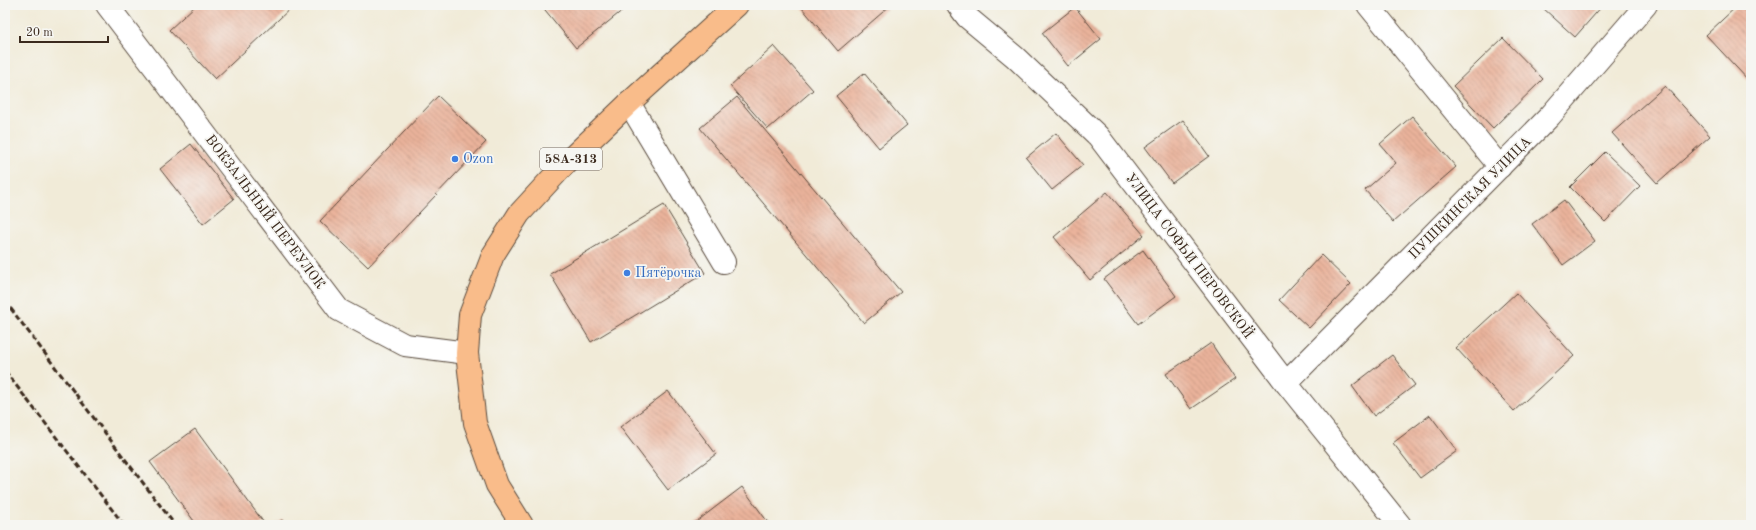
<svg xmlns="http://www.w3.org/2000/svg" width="1756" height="530" viewBox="0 0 1756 530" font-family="'Old Standard TT',serif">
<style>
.building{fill:url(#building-back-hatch)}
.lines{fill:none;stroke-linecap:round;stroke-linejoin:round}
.minor-casing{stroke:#56473a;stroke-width:24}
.major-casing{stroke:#56473a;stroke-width:24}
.minor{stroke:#fff;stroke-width:22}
.major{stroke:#f9bc8a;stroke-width:22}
.rail{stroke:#3b2a1e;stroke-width:3;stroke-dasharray:6 3;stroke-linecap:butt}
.shop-dot{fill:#3f7fe0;stroke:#f6f6f2;stroke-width:1.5}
.labels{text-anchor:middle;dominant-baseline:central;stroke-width:3.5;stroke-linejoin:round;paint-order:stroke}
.shield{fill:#f6f6f2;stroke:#73675e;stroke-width:1}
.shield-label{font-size:13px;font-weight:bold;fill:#3b2a1e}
.shop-label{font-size:14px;fill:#366cbe;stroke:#f6f6f2;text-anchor:start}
.street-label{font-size:14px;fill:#3b2a1e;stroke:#f6f6f2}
</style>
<defs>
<pattern id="building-back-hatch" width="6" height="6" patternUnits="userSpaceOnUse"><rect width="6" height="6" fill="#eab39b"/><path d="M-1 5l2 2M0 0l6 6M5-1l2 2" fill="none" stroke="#bf927e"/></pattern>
</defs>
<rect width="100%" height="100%" fill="#f6f6f2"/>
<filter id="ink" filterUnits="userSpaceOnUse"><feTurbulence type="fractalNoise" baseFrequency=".025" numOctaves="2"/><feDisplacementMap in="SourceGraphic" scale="8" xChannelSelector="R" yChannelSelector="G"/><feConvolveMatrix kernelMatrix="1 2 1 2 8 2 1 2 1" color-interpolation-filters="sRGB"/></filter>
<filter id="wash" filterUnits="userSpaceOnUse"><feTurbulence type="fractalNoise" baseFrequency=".012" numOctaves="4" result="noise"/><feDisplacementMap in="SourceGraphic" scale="16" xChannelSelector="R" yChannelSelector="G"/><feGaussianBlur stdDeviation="0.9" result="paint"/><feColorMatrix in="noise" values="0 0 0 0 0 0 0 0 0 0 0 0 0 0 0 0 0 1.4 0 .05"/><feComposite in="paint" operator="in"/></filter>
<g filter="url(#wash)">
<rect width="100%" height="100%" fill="#f1ebd8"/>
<g id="blocks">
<!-- building -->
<g class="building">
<polygon points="196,5 294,5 215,79 169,30"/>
<polygon points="541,5 629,5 576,48"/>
<polygon points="806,5 891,5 838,51 802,8"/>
<polygon points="1546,5 1603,5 1575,37 1543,8"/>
<polygon points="1738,5 1751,5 1750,82 1706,35"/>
<polygon points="1075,7 1101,39 1068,66 1042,33"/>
<polygon points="1503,38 1543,79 1493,128 1453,86"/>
<polygon points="774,46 813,90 768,129 730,86"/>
<polygon points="864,73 907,125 879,148 836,96"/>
<polygon points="1665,86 1710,136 1657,183 1612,133"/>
<polygon points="438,96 486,142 368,267 320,221"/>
<polygon points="737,97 901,292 864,323 700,128"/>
<polygon points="1412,116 1456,167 1393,222 1365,190 1396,163 1380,144"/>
<polygon points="1183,120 1209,156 1172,183 1145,147"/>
<polygon points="1056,133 1083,165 1052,190 1026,158"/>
<polygon points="191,144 234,199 203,224 160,169"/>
<polygon points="1605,152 1640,186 1605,222 1570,187"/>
<polygon points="1107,192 1144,235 1090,280 1054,237"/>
<polygon points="1564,200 1595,241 1563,265 1532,224"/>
<polygon points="664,205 705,273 591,342 550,274"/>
<polygon points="1143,250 1176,296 1138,324 1104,279"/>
<polygon points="1321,255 1351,284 1309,328 1279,300"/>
<polygon points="1516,293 1574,356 1514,411 1456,348"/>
<polygon points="1211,343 1235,379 1191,409 1166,374"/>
<polygon points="1392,355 1415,385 1374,416 1352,386"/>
<polygon points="668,391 716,454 668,490 620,427"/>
<polygon points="1430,415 1457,451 1420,478 1393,443"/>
<polygon points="195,429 264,523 260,525 197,525 150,462"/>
<polygon points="742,487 770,525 692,525"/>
<polygon points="282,520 287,525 275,525"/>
</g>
</g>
</g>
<g filter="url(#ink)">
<use href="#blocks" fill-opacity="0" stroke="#56473a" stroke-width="1"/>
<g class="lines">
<!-- minor casing -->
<g class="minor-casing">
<g id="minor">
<polyline points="107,5 339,310 405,345 467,353"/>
<polyline points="958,5 967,17 1015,57 1098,136 1286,383 1400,525"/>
<polyline points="1368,5 1500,167"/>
<polyline points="629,103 724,262"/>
<polyline points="1286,383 1550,116 1646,5"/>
</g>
</g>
<!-- major casing -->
<g class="major-casing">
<polyline id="major" points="522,525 497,485 475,423 467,353 470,315 493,255 519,214 563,166 629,103 737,5"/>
</g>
<!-- minor -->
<use href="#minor" class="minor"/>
<!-- major -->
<use href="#major" class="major"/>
<!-- rail -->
<g class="rail">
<polyline points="5,301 175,525"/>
<polyline points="5,371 124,525"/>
</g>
</g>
</g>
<!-- markers -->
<g class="shop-dot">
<circle cx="455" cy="159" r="4"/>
<circle cx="627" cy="273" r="4"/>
</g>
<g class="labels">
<!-- shield labels -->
<rect class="shield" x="540" y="148" width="62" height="22" rx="3"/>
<g class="shield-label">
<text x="571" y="159">58А-313</text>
</g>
<!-- shop labels -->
<g class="shop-label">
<text x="463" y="159">Ozon</text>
<text x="635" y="273">Пятёрочка</text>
</g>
<!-- street labels -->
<g class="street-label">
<text transform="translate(1470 198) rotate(-45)">ПУШКИНСКАЯ УЛИЦА</text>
<text transform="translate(265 212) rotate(53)">ВОКЗАЛЬНЫЙ ПЕРЕУЛОК</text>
<text transform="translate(1189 256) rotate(53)">УЛИЦА СОФЬИ ПЕРОВСКОЙ</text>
</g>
</g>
<!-- margin -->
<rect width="1756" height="530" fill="none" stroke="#f6f6f2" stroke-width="20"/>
<!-- scale -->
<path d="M20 36v6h88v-6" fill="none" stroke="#3b2a1e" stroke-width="2"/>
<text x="26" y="36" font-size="12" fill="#3b2a1e" stroke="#f6f6f2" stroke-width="3" paint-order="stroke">20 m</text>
</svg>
